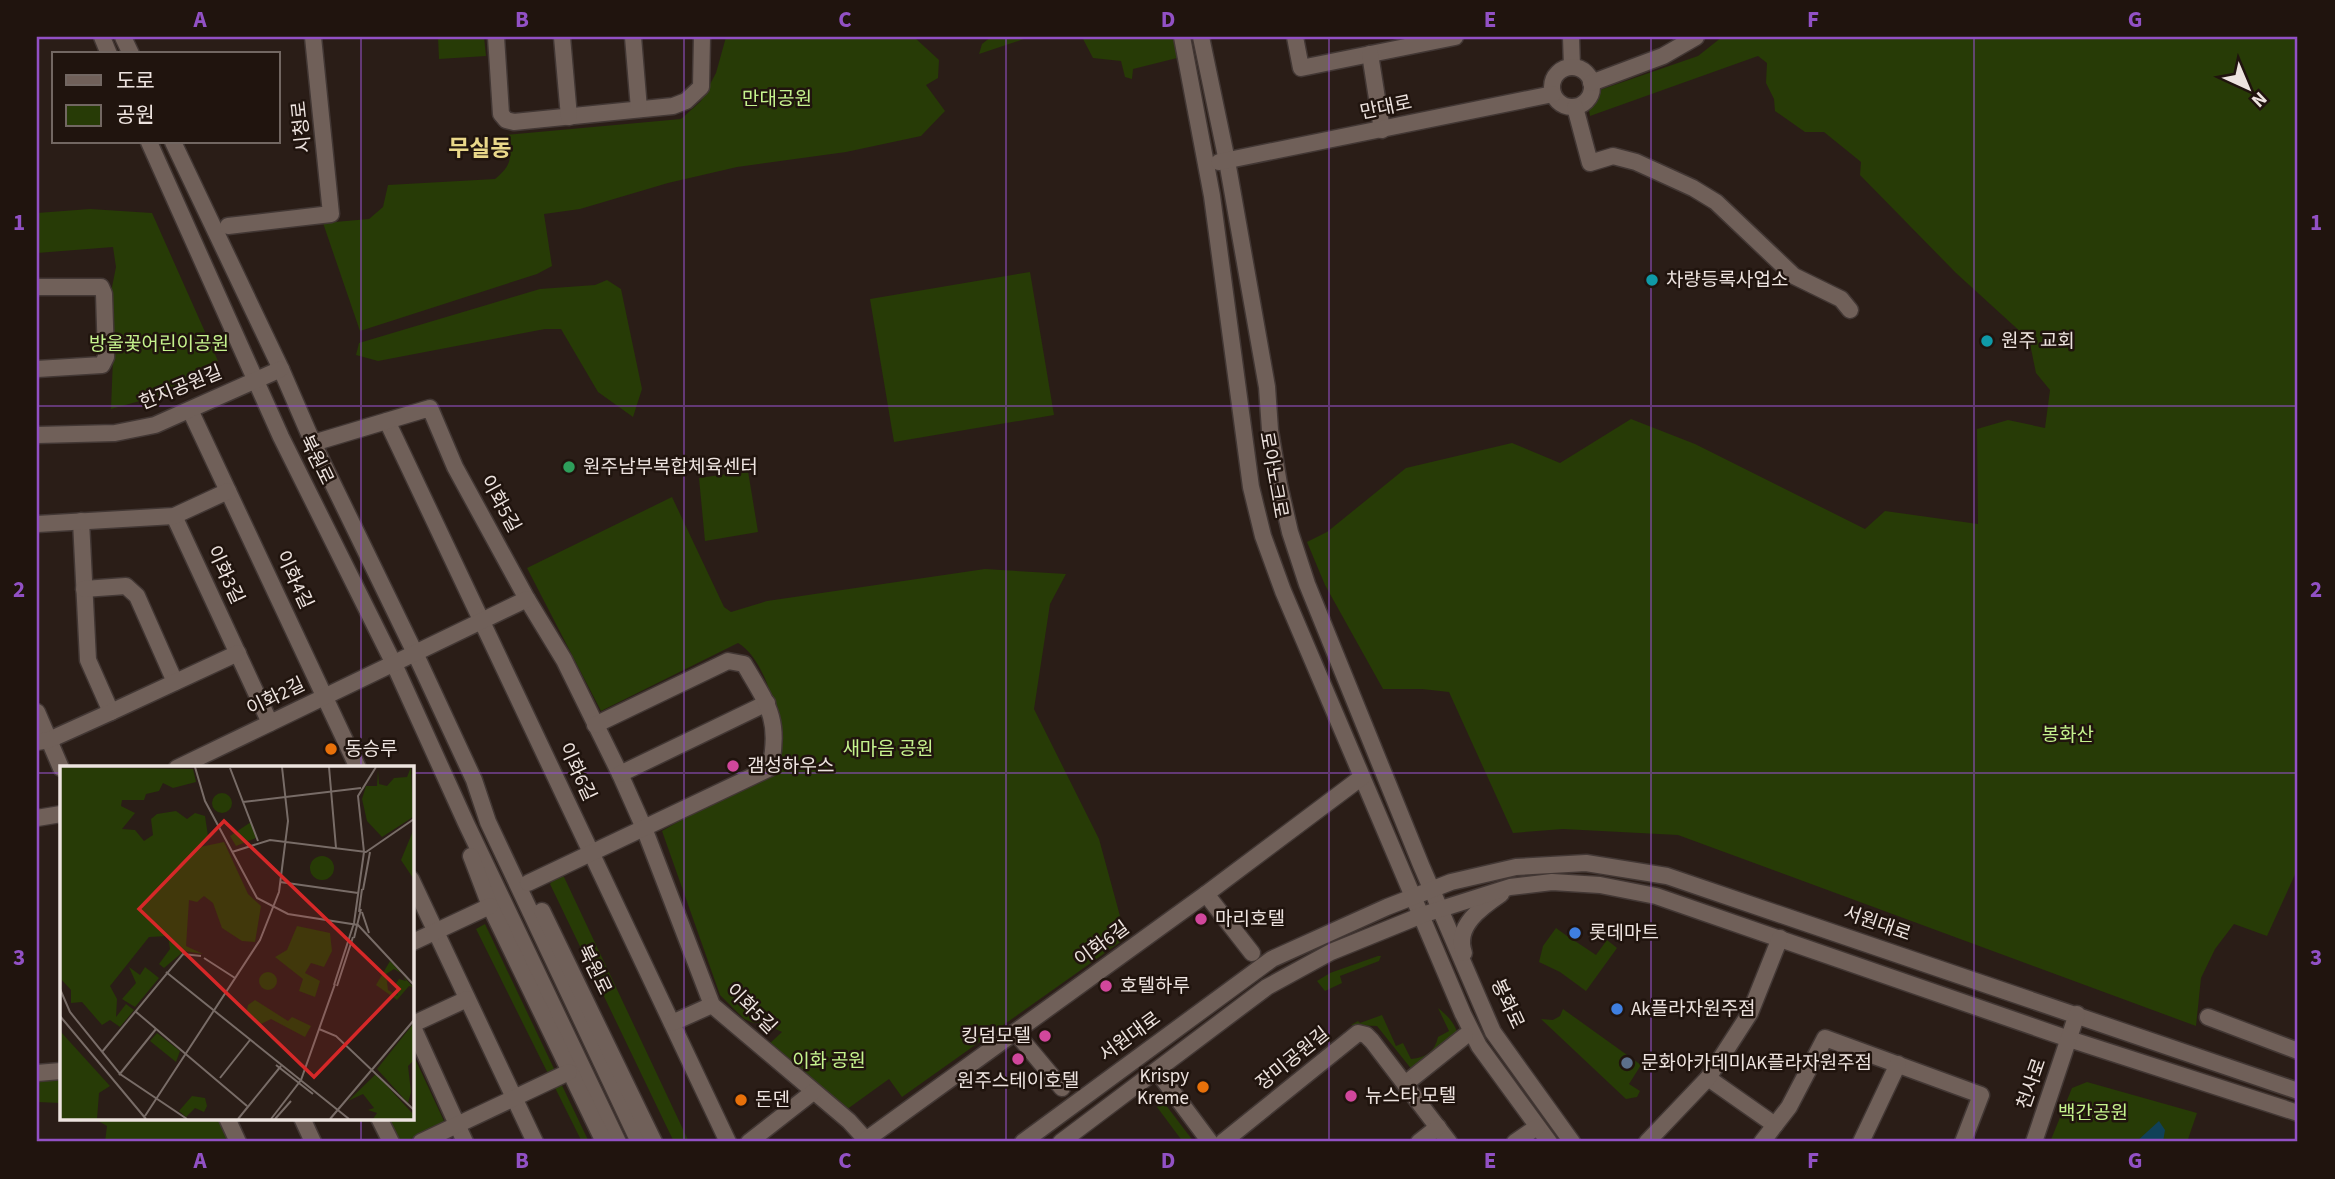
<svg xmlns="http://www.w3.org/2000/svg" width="2335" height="1179" viewBox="0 0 2335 1179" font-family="'Source Sans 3','Noto Sans KR',sans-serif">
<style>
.green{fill:#273b06}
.water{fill:#104158}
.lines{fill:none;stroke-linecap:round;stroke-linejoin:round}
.minor-casing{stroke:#423734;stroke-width:19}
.minor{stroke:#706059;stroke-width:16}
.grid{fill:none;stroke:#9251c5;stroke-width:2;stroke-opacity:0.55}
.culture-dot{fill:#0f9aa8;stroke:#20140e;stroke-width:2.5}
.leisure-dot{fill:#2e9e5b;stroke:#20140e;stroke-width:2.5}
.food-dot{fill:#e8710a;stroke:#20140e;stroke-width:2.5}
.hotel-dot{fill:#d1479c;stroke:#20140e;stroke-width:2.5}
.shop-dot{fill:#3f7fe0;stroke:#20140e;stroke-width:2.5}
.service-dot{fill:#5c6f8a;stroke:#20140e;stroke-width:2.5}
.labels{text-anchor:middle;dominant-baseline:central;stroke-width:5;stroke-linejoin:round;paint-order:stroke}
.park-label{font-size:19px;fill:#c5f38d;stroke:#20140e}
.street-label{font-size:19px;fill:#ede3df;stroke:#20140e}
.poi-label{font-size:19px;fill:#ede3df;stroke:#20140e;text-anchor:start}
.quarter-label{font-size:23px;font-weight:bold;fill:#ead88a;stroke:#20140e}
.inset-road{fill:none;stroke:#786c67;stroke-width:2}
.view{fill:#d62828;fill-opacity:0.15;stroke:#d62828;stroke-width:3.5}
.inset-edge{fill:none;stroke:#ede3df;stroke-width:3.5}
.neatline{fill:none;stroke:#9251c5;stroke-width:2.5}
.grid-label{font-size:23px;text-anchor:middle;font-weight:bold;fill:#9251c5}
</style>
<rect width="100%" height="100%" fill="#2a1d17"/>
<!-- green -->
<g class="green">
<polygon points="438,37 484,37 486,56 439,59"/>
<path d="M726,37H914L939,60L938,78L926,85L945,111L921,136L846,152L737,167L668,183L580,209L544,214L552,266L537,274L360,331L323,223L369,219L383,207L388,185L495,179C514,163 511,158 506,135L681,119L701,101L716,73Z"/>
<polygon points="991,37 1030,37 979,54 982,44"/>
<polygon points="1082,37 1174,37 1181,57 1133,69 1132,79 1125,77 1121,61 1093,58"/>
<polygon points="1722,37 2298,37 2298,868 2267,936 2234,924 2215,949 2201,978 2196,1026 1678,835 1563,829 1513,833 1449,692 1422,689 1383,689 1325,585 1307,542 1327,532 1406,468 1512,443 1560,463 1631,419 1695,444 1865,529 1885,511 1978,524 1977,429 2008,420 2045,428 2050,390 2036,373 2030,344 2024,335 1956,273 1860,175 1861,162 1824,132 1805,132 1775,111 1774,99 1766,83 1767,63 1758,56 1590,116 1587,100 1591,93 1698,56"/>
<polygon points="90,209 152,213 218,361 189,382 158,396 111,409 113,358 111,292 116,267 113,247 37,253 37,213"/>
<polygon points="1030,272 1054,415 894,442 870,299"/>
<polygon points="607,280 621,289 642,389 633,417 598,392 561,329 545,329 378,361 356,355 359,343 540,289 595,285"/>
<polygon points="748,471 758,532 705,541 699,478"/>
<path d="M672,497L724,607L731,612L767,601L985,569L1066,574L1050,604L1034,709L1099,839L1126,938L902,1097L889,1079L846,1110L768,1045L782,1032L763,1023H754L744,1019L720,995L662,831L723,796L775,773C777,766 781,759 781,752C781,721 766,659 738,643L601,711L527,568Z"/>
<polygon points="561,876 564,877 689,1142 674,1142 550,884 553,880"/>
<polygon points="485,924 589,1142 582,1142 476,929"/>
<polygon points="1574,927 1578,930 1572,939 1596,955 1607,940 1617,948 1586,991 1560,972 1539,962 1543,946 1556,928 1567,936"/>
<polygon points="1378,956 1381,956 1379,961 1340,976 1342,983 1325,991 1317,981 1330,973"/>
<path d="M1438,1008C1447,1015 1457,1025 1458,1037L1413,1071L1377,1026L1351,1025L1358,1021L1360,1023L1382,1015L1396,1046L1403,1043L1411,1059C1426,1058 1435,1051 1438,1037L1449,1031Z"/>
<polygon points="1563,1009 1641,1065 1629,1084 1640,1091 1637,1097 1626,1099 1541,1019 1553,1020 1560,1016"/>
<polygon points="411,1050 444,1121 442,1125 404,1142 397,1142 386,1118 411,1118"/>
<polygon points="61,1079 61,1103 37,1102 37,1082"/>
<polygon points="2087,1082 2197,1113 2187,1142 2050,1142 2072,1088"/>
<polygon points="1162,1102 1165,1104 1194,1142 1183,1142 1157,1107"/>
<polygon points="78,1118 218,1118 229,1142 105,1142 107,1126 93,1118 80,1122"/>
</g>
<!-- water -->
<polygon class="water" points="2159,1121 2165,1130 2163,1142 2136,1142"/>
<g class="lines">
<!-- minor casing -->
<g class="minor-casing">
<g id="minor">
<polyline points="102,37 109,54"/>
<polyline points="123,37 131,54"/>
<polyline points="496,37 501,114 506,120 514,122 673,106 686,101 701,87 702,37"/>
<polyline points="562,37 569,117"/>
<polyline points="633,37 639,109"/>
<polyline points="1182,37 1212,196 1251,487 1263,536 1283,591 1463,1014 1479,1046 1549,1142"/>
<polyline points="1201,37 1227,161 1267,387 1270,430 1279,484 1290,532 1307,584 1421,865 1493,1032 1572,1142"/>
<polyline points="1295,37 1301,68 1455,37"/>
<polyline points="1571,37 1572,67"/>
<polyline points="1370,54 1382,130"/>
<circle cx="1572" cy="87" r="20"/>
<polyline points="1591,83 1663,56 1696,37"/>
<polyline points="1575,107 1590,163 1613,156 1636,162 1693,188 1716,202 1794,276 1841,299 1850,310"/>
<polyline points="149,142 281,437 394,664 466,823 618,1142"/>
<polyline points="173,142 281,369 313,443 415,653 474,780 488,822 639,1142"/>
<polyline points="1219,162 1553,94"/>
<polyline points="228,226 331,214 313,37"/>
<polyline points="37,287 101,287 104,294 106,357 102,365 37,369"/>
<polyline points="190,410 358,768"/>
<polyline points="387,421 728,1142"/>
<polyline points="37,435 115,433 155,425 281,369"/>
<polyline points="313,443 430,408 455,467 527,599 564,660 620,774 644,828 712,1005 849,1121 868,1142"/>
<polyline points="174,516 270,723"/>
<polyline points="81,521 88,660 111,712"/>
<polyline points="37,524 174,516 228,491"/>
<polyline points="84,589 126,586 137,596 175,682"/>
<polyline points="37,712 61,768"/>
<polyline points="37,742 49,740 111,712 238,653"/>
<polyline points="177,768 527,599"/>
<polyline points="620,774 767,703"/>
<polyline points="37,818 61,814"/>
<polyline points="471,856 490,906 604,1142"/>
<polyline points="411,879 535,1142"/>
<path d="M528,883L770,768C781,720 767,703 744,664L728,661L595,725"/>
<polyline points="1206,894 1252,953"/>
<polyline points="542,911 654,1142"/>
<polyline points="411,943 490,906"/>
<path d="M1464,953C1454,926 1482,907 1501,894"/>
<polyline points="2208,1017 2298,1051"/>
<polyline points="672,1023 712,1005"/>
<polyline points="411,1025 467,999"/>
<polyline points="412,1025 465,1142"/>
<polyline points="1016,1033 1062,1088"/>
<polyline points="1157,1071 1210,1142"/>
<polyline points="37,1073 61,1071"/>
<polyline points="1708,1078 1775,1125"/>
<polyline points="1405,1084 1465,1036"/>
<polyline points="227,1118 238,1142"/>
<polyline points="302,1118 313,1142"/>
<polyline points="379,1118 391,1142"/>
<polyline points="421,1142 569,1072"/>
<polyline points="749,1142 813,1092"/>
<polyline points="863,1142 1206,894 1362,777"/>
<polyline points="1023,1142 1272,959 1387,907 1451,882 1516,867 1586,863 1667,876 2298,1091"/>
<polyline points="1061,1142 1267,987 1331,952 1422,915 1510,887 1552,882 1600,885 1656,896 2069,1039 2298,1113"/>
<polyline points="1223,1142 1358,1033 1366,1035 1372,1041 1449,1142"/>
<polyline points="1419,1142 1438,1127"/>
<polyline points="1515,1142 1537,1127"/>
<polyline points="1647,1142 1708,1078 1750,1013 1780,938"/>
<polyline points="1762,1142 1789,1107 1825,1038 1981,1095 1963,1142"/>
<polyline points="1861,1142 1898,1064"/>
<polyline points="2034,1142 2077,1014"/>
</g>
</g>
<!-- minor -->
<use href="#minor" class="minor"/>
</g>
<!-- grid -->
<path class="grid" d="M361,37V768M684,37V1142M1006,37V1142M1329,37V1142M1651,37V1142M1974,37V1142M37,406H2298M37,773H61M411,773H2298M361,1118V1142"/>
<!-- markers -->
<g class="culture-dot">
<circle cx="1652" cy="280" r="7"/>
<circle cx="1987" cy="341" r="7"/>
</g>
<circle class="leisure-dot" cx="569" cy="467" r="7"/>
<g class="food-dot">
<circle cx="331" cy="749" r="7"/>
<circle cx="1203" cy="1087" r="7"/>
<circle cx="741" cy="1100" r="7"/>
</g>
<g class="hotel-dot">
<circle cx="733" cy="766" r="7"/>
<circle cx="1201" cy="919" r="7"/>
<circle cx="1106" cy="986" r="7"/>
<circle cx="1045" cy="1036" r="7"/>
<circle cx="1018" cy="1059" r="7"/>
<circle cx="1351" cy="1096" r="7"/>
</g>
<g class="shop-dot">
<circle cx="1575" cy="933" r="7"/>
<circle cx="1617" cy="1009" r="7"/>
</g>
<circle class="service-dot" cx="1627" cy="1063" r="7"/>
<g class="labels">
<!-- park labels -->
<g class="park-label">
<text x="777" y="99">만대공원</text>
<text x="159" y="344">방울꽃어린이공원</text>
<text x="2068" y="735">봉화산</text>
<text x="888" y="749">새마음 공원</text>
<text x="829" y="1061">이화 공원</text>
<text x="2093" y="1113">백간공원</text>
</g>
<!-- street labels -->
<g class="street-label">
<text transform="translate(1386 108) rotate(-12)">만대로</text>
<text transform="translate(302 127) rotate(-96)">시청로</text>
<text transform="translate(181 388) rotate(-22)">한지공원길</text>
<text transform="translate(316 460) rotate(64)">북원로</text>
<text transform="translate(1273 475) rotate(80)">로아노크로</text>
<text transform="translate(500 504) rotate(61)">이화5길</text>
<text transform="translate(225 575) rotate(65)">이화3길</text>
<text transform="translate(294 580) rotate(65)">이화4길</text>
<text transform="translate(276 697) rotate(-26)">이화2길</text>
<text transform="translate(577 772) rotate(65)">이화6길</text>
<text transform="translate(1877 924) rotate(19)">서원대로</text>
<text transform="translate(1102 944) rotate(-36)">이화6길</text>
<text transform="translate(594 970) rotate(64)">북원로</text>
<text transform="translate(1507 1004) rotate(65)">봉화로</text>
<text transform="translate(751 1009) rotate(45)">이화5길</text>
<text transform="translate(1130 1037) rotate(-36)">서원대로</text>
<text transform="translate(1293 1059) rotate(-39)">장미공원길</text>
<text transform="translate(2032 1084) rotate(-71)">천사로</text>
</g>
<!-- poi labels -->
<g class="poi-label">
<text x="1666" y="280">차량등록사업소</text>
<text x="2001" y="341">원주 교회</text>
<text x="583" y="467">원주남부복합체육센터</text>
<text x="345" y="749">동승루</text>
<text x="747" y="766">갬성하우스</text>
<text x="1215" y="919">마리호텔</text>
<text x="1589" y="933">롯데마트</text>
<text x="1120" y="986">호텔하루</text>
<text x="1631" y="1009">Ak플라자원주점</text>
<text x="1031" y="1036" text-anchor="end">킹덤모텔</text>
<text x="1641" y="1063">문화아카데미AK플라자원주점</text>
<text x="1189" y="1076" text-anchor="end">Krispy<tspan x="1189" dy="22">Kreme</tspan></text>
<text x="1018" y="1081" text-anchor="middle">원주스테이호텔</text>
<text x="1365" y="1096">뉴스타 모텔</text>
<text x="755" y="1100">돈덴</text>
</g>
<!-- quarter labels -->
<g class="quarter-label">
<text x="480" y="148">무실동</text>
</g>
</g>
<!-- overview -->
<g transform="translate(60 766)">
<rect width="354" height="354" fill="#2a1d17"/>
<path d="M0,1L133,3L136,16L113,22L103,17L99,25L86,28L84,34H62L61,40L75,47L62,63L75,64L84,75L93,69L91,53L97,48L116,45L127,53L135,47L145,50L148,70L140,81L164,76L188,128L201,140L195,176L182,175L162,162L153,137L144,130L137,136L129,134L126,180L143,188L124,185L104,202L99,198L110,183L108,170L89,171L50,220L57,233L56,251L66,238L74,244L60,261L50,254L42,259L22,236L11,237V224L0,212ZM351,1L353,51L322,71L307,55L302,33L306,20H317L318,4L319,18L327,20L334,12L347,11ZM152 37a10 10 0 1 1 20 0a10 10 0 1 1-20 0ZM191,56L196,72L176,80L170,70ZM353,65V112L341,94ZM250 102a12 12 0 1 1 24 0a12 12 0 1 1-24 0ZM237,160L270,167L272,185L264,201L251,197L245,207L260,215L255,231L239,225L243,213L215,191L227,184ZM330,195L341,207L334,203L326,208L328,224L338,230L335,219L339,213L346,215L343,210L353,221L349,220L337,234L316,219ZM69,201L80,209L85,201L99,212L75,241L62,233L76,217ZM199 215a9 9 0 1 1 18 0a9 9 0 1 1-18 0ZM195,234L228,255L232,251L251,260L245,271L211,253L199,259L186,248L188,239ZM353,258V295L348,300L351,326L348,337L317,303ZM0,265L50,320L39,327L37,353H0ZM97,267L120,285L116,296L90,275ZM316,308L353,348V353H313L317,347L308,344L314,342L303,328L288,335ZM132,330L145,332L147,340L144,346L135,342L126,351L119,345Z" fill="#273b06"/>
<path class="inset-road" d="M135,1L145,35L197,132L228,148L298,159L354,219M269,1L276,82M170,2L198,75M183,36L301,22M172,86L210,74L306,86L354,53M220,116L298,127M303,124L310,86M299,146L302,123M302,146L309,167M294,172L301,143M144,192L175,212M106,206L289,353M274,219L294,157L304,86L298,30L316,1M277,220L293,171M0,223L10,246L60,308L127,353M75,245L187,340M0,250L86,353M259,263L276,270L354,344M42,286L123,188L141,190M216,299L253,328M59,309L96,263M160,312L190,274M85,350L200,174L219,126L228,55L222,1M178,353L221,300M211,353L241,314L275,218M215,353L231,335M270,353L354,254"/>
<path class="view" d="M164,55L339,223L254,311L79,143Z"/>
<rect width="354" height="354" class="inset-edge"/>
</g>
<!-- border -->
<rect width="2335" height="1179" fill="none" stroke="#20140e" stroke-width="77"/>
<!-- legend -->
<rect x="52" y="52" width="228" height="91" fill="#20140e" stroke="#726762" stroke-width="2"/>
<rect x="66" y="75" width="35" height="10" fill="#706059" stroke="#726762" stroke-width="2"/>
<text x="116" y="88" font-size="21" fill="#ede3df">도로</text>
<rect x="66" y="105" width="35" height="21" fill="#273b06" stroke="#726762" stroke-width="2"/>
<text x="116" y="122" font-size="21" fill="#ede3df">공원</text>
<!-- north arrow -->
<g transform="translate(2248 88) rotate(136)" stroke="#20140e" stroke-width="5" paint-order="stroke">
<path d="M0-5L12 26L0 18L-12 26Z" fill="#ede3df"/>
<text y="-10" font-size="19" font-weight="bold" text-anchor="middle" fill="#ede3df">N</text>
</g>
<rect x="38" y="38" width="2258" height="1102" class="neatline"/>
<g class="grid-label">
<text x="200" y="27">A</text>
<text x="522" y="27">B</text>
<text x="845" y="27">C</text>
<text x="1168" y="27">D</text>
<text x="1490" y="27">E</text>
<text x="1813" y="27">F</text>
<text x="2135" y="27">G</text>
<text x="19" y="230">1</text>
<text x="2316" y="230">1</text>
<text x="19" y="597">2</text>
<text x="2316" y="597">2</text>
<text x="19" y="965">3</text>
<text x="2316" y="965">3</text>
<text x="200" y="1168">A</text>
<text x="522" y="1168">B</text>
<text x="845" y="1168">C</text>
<text x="1168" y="1168">D</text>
<text x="1490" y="1168">E</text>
<text x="1813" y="1168">F</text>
<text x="2135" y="1168">G</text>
</g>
</svg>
